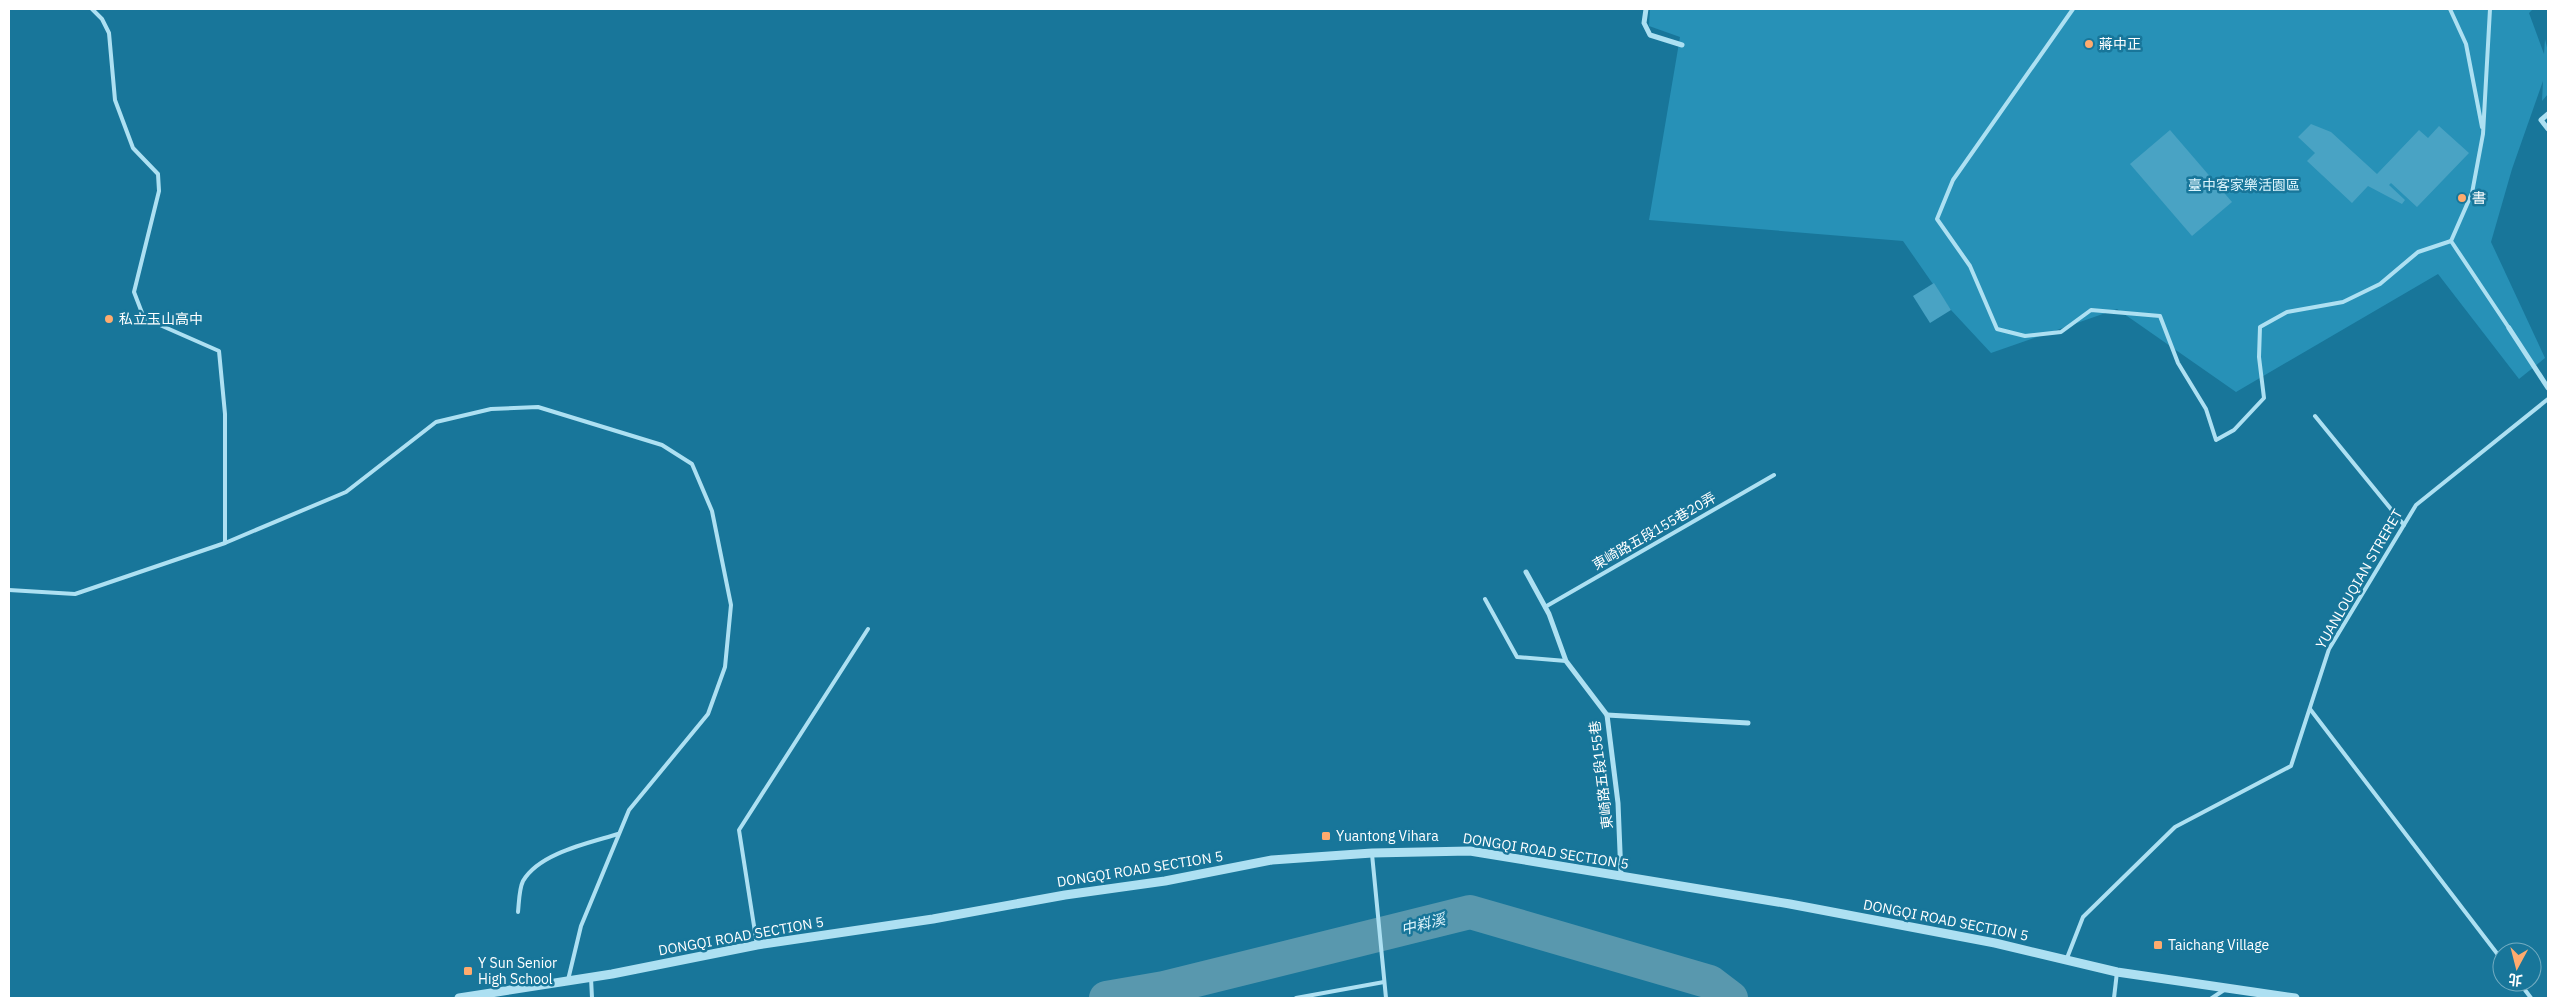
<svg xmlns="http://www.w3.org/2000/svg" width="2557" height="1007" viewBox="0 0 2557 1007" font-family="'IBM Plex Sans','Noto Sans TC',sans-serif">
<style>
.green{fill:#2791b7}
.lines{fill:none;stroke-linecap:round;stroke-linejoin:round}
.river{stroke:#5998ae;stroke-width:34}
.building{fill:#49a3c4}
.service{stroke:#ade0f2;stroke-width:4}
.minor{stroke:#ade0f2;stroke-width:5}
.tertiary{stroke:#ade0f2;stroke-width:9}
.poi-dot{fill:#ffab6e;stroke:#18769a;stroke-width:2}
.labels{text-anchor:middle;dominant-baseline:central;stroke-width:5;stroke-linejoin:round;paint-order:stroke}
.poi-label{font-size:14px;fill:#fff;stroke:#18769a;text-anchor:start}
.park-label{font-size:14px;fill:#ddf5fd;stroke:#18769a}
.street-label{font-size:14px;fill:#fff;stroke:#18769a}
.water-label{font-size:15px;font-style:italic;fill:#e0f5fc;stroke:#18769a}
</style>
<rect width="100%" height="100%" fill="#18769a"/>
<!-- green -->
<polygon class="green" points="1650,9 2533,9 2529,13 2544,54 2545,39 2548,52 2548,94 2542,101 2543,81 2512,169 2491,242 2545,358 2519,379 2438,274 2236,392 2117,309 1991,353 1951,310 1903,241 1649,220 1680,37 1649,26"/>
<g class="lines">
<!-- river -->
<polyline class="river" points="1106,998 1164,988 1470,912 1710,982 1731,998"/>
</g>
<!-- building -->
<g class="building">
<polygon points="2311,124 2331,132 2377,174 2419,130 2428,138 2439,126 2469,153 2417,207 2391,183 2389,185 2405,200 2402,204 2368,186 2352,203 2307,161 2315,153 2298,137"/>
<polygon points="2170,130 2232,202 2192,236 2130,164"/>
<polygon points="1934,283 1951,310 1930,323 1913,296"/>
</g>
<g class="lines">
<!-- service -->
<g class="service">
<polyline points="92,9 102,19 109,33 115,100 133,148 158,174 159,191 134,292 144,318 219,351 225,414 225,543 346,492 436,422 491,409 538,407 662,445 692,464 712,511 731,605 725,667 708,714 629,810 581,926 568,980"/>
<polyline points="2073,9 1953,180 1937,219 1970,266 1997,329 2025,336 2061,332 2091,310 2160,316 2178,363 2206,409 2216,440 2234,430 2264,398 2259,357 2260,327 2287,312 2343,302 2380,284 2418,252 2451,241"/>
<polyline points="2450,9 2466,44 2482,127"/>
<polyline points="2490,9 2483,134 2472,193 2451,241 2509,328"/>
<polyline points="2315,416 2404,525"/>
<polyline points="9,590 75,594 225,543"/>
<polyline points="1485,599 1517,657 1566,661"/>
<polyline points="1545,607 1774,475"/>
<polyline points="2310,709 2502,960"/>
<polyline points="1372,854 1386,998"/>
<path d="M518,912C519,903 519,889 523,881C539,853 589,843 618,834"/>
<polyline points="757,945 739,830 868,629"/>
<polyline points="2067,958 2083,917 2175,827 2291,766 2329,649 2416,505 2548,399"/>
<polyline points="591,978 592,998"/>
<polyline points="2519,982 2531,998"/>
<polyline points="1296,998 1384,982"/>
<polyline points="2114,998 2117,972"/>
<polyline points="2212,998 2224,990"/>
</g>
<!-- minor -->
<g class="minor">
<polyline points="1646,9 1644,23 1650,35 1682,45"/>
<polyline points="2548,114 2541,120 2548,129"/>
<polyline points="2509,328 2548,388"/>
<polyline points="1526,572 1549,614 1566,661 1607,715 1618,803 1621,876"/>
<polyline points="1607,715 1748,723"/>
</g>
<!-- tertiary -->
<polyline class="tertiary" points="459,998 612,974 757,945 933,919 1065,895 1165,881 1272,860 1372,853 1470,851 1790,904 1995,943 2117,972 2295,998"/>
</g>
<!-- markers -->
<g class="poi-dot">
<circle cx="2089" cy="44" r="5"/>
<circle cx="2462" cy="198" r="5"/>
<circle cx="109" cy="319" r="5"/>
<rect x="1321" y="831" width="10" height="10" rx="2.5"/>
<rect x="2153" y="940" width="10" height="10" rx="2.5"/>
<rect x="463" y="966" width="10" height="10" rx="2.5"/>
</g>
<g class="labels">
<!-- poi labels -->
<g class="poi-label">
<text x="2099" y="44">蔣中正</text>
<text x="2472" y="198">書</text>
<text x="119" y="319">私立玉山高中</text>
<text x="1336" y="836">Yuantong Vihara</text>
<text x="2168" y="945">Taichang Village</text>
<text x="478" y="963">Y Sun Senior<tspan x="478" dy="16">High School</tspan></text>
</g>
<!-- park labels -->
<g class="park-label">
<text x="2244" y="185">臺中客家樂活園區</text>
</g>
<!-- street labels -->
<g class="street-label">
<text transform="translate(1654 531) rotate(-30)">東崎路五段155巷20弄</text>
<text transform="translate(2359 579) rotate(-60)">YUANLOUQIAN STRERET</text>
<text transform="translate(1601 775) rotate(-97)">東崎路五段155巷</text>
<text transform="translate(1546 851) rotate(9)">DONGQI ROAD SECTION 5</text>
<text transform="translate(1140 869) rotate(-9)">DONGQI ROAD SECTION 5</text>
<text transform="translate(1946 920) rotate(11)">DONGQI ROAD SECTION 5</text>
<text transform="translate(741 936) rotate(-10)">DONGQI ROAD SECTION 5</text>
</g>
<!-- water labels -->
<g class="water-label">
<text transform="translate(1423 924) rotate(-14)">中嵙溪</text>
</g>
</g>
<!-- border -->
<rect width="2557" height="1007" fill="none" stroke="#ffffff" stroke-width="20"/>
<!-- north arrow -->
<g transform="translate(2517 967) rotate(187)"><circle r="24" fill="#18769a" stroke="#74adc2"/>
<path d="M0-4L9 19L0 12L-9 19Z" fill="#ffab6e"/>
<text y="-8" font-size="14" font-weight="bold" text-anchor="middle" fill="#ffffff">北</text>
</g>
</svg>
